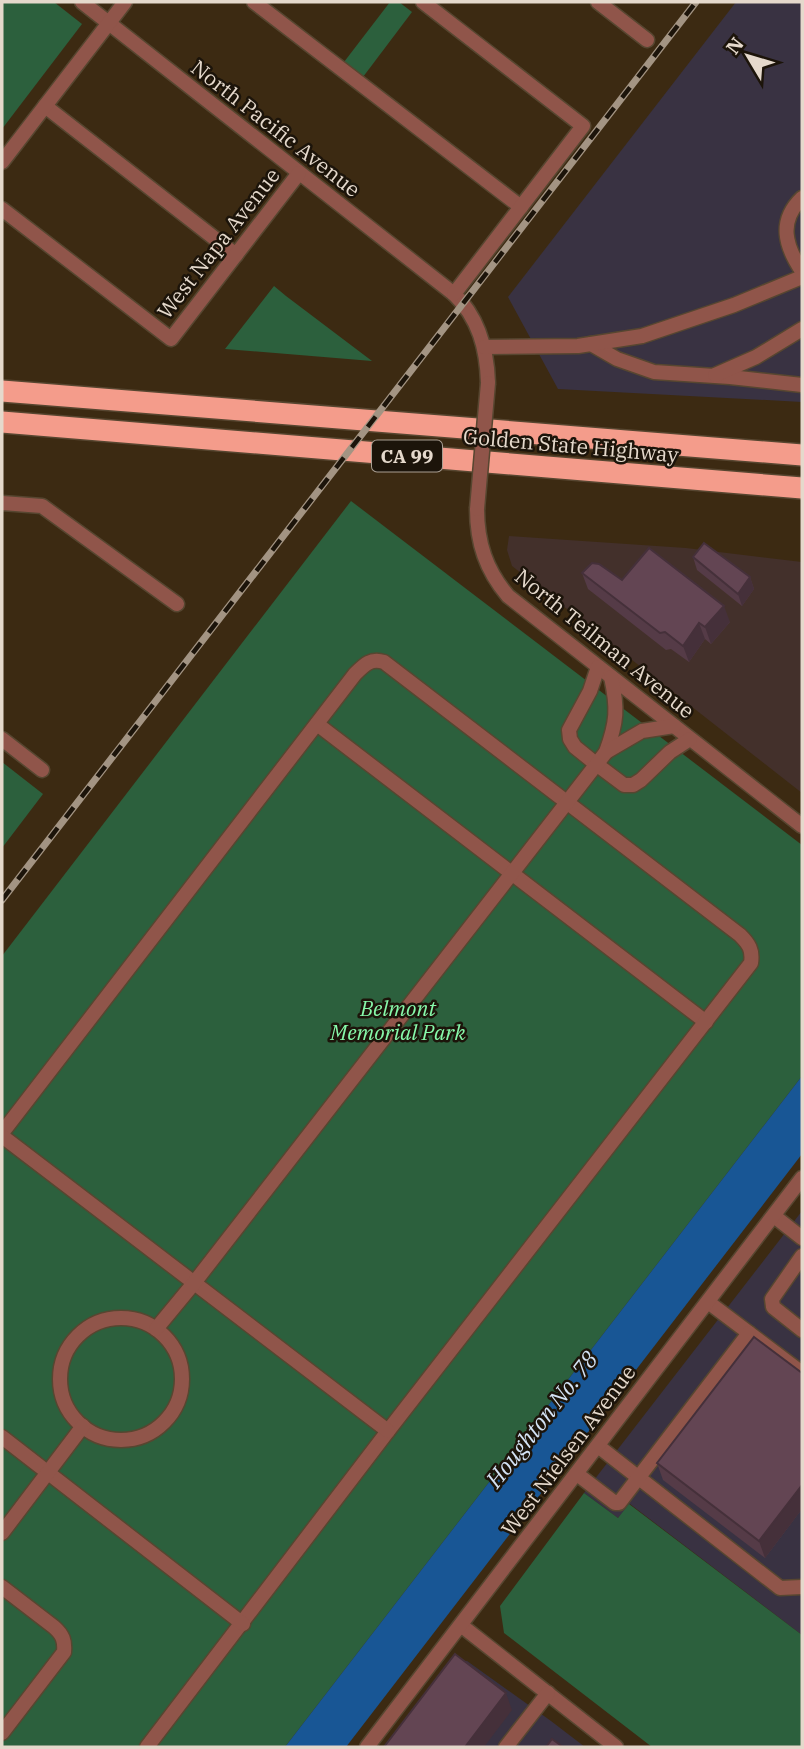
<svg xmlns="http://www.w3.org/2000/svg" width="804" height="1749" viewBox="0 0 804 1749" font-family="'IBM Plex Serif',serif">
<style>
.commercial{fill:#43302b}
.industrial{fill:#393242}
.green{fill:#2c603d}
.water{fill:#185695}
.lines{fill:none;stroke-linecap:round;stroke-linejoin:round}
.minor-casing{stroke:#574630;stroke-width:17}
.highway-casing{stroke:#574630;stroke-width:24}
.minor{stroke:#90554a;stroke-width:14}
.highway{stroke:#f49c8b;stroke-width:21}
.rail-casing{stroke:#a39483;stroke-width:7}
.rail{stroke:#1c140a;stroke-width:4.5;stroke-dasharray:13;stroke-linecap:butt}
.minor-bridge-casing{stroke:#574630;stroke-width:17;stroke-linecap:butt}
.minor-bridge{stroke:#90554a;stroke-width:14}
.wall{fill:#553b47}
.shaded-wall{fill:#45303a}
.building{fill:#634553;stroke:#45303a;stroke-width:2}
.labels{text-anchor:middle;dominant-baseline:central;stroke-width:5;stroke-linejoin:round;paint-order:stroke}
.shield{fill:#1c140a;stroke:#a99e92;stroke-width:2}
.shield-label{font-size:19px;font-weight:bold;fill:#e5d9cc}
.street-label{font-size:21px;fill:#e5d9cc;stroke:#1c140a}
.park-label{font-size:21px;font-style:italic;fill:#87f9aa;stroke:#1c140a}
.water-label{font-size:23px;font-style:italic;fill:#d4e3f5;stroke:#1c140a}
</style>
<rect width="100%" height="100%" fill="#3c2a12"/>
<!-- commercial -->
<polygon class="commercial" points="509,536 686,548 802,562 802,793 512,566 507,550"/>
<!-- industrial -->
<g class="industrial">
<polygon points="736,2 802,2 802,402 558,389 508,297"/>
<polygon points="802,1211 802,1635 630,1504 618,1518 584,1493"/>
<polygon points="467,1661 551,1721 585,1747 390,1747 457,1662"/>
</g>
<!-- green -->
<g class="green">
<polygon points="2,2 54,2 82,24 2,129"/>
<polygon points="390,2 399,2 412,12 363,77 344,62"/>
<polygon points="274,286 286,296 372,361 225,349"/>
<polygon points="351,501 802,845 802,1076 285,1747 2,1747 2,956"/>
<polygon points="2,762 43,794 2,848"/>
<polygon points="584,1493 618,1518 629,1504 802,1635 802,1747 652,1747 504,1633 500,1606"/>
</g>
<!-- water -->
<polygon class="water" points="802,1076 802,1154 346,1747 285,1747"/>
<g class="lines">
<!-- minor casing -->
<g class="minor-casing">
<g id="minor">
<path d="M82,2L454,294C479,318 487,349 488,383"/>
<polyline points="254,2 521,207"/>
<polyline points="423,2 583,126 454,294"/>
<polyline points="598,2 647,40"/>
<polyline points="45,106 236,255"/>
<polyline points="2,162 125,2"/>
<path d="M802,198C778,221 785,246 802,271"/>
<polyline points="2,209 171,339 299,173"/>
<polyline points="591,344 617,359 654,372 730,377 802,385"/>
<polyline points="484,347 578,346 642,336 734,305 802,277"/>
<polyline points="715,375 756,357 802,329"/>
<polyline points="2,503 42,506 177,604"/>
<path d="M477,509C477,543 486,570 508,596L802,826"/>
<polyline points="598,667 590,691 569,730 570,739 575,747 596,764 624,785 633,785 641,780 670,752 690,739"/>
<polyline points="317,724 706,1022"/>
<polyline points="2,739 42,770"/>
<path d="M606,752C617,722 618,708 611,677"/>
<path d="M2,1133L355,674C365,664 371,658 384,662L740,935C749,944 753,950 751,963L388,1431L147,1747"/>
<polyline points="2,1136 388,1431"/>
<polyline points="774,1216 802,1238"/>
<polyline points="802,1256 772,1299 773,1307 802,1330"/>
<polyline points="708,1302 802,1373"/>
<circle cx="121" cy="1379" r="61"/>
<polyline points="156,1329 194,1283 606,752 642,731 674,726"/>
<polyline points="2,1437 243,1624"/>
<polyline points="598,1446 780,1588 802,1587"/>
<polyline points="577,1474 615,1503 619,1503 749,1333"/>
<polyline points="2,1533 83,1426"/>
<path d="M2,1587L54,1627C63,1635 65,1641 64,1652L2,1733"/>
<polyline points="462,1626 616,1747"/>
<polyline points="367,1747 802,1178"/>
<polyline points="506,1747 548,1693"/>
</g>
</g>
<!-- highway casing -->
<g class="highway-casing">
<g id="highway">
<polyline points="2,391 802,455"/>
<polyline points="2,422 802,488"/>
</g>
</g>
<!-- minor -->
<use href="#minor" class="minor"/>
<!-- highway -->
<use href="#highway" class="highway"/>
<!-- rail casing -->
<g class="rail-casing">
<polyline id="rail" points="2,900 696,2"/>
</g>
<!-- rail -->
<use href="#rail" class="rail"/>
<!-- minor-bridge casing -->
<g class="minor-bridge-casing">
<polyline id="minor-bridge" points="477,509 488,383"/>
</g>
<!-- minor-bridge -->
<use href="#minor-bridge" class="minor-bridge"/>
</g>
<!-- wall -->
<g class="wall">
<polygon points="693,557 750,577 754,589 742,606 697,570"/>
<polygon points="582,573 622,580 730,622 711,644 705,639 689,662 671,649 666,650 588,589"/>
<polygon points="802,1373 802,1509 765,1558 663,1480 657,1463"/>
</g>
<!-- shaded-wall -->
<g class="shaded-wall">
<polygon points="750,577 754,589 742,606 738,594"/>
<polygon points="724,606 730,622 711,644 705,627"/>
<polygon points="699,623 705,639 689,662 683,646"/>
<polygon points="802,1485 802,1509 765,1558 759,1541"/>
<polygon points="506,1693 512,1710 484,1747 465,1747"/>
</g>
<!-- building -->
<g class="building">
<polygon points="704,543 750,577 738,594 693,557"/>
<polygon points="649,548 724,606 705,627 699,623 683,646 665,632 660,633 582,573 592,563 599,564 622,580"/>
<polygon points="754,1337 802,1373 802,1485 759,1541 657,1463"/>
<polygon points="455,1654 506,1693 465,1747 384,1747"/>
<polygon points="552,1739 563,1747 546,1747"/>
</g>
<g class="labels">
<!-- shield labels -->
<rect class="shield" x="372" y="440.5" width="70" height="31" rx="5"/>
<g class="shield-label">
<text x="407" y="456">CA 99</text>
</g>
<!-- street labels -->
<g class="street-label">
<text transform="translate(276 128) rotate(38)">North Pacific Avenue</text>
<text transform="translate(218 243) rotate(-52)">West Napa Avenue</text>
<text transform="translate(571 445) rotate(5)">Golden State Highway</text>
<text transform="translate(605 643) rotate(39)">North Teilman Avenue</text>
<text transform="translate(568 1450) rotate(-53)">West Nielsen Avenue</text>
</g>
<!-- park labels -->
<g class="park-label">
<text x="398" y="1008">Belmont<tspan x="398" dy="24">Memorial Park</tspan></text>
</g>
<!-- water labels -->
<g class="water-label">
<text transform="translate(541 1419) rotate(-52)">Houghton No. 78</text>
</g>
</g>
<!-- border -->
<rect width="804" height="1749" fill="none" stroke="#e5d9cc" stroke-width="7"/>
<!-- north arrow -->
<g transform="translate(748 56) rotate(308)" stroke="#1c140a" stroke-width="5" paint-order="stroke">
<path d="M0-5L12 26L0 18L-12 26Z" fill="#e5d9cc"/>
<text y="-10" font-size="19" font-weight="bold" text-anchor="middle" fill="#e5d9cc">N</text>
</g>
</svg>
